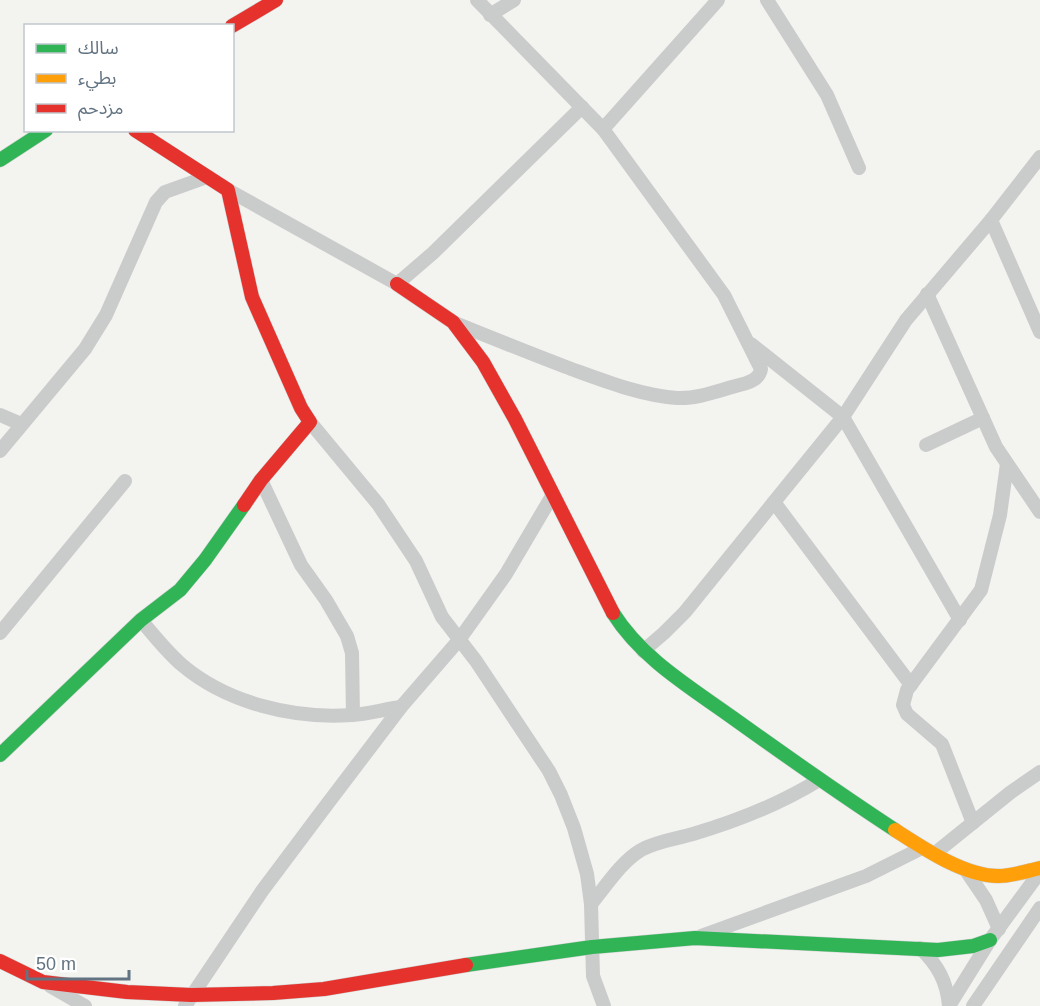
<svg xmlns="http://www.w3.org/2000/svg" width="1040" height="1006" viewBox="0 0 1040 1006" font-family="Arial,'Noto Sans Arabic',sans-serif">
<style>
.lines{fill:none;stroke-linecap:round;stroke-linejoin:round}
.fast-casing{stroke:#cfd1d0;stroke-width:15}
.slow-casing{stroke:#cfd1d0;stroke-width:15}
.jam-casing{stroke:#cfd1d0;stroke-width:15}
.street{stroke:#cacccc;stroke-width:14}
.fast{stroke:#30b455;stroke-width:14}
.slow{stroke:#ff9f0a;stroke-width:14}
.jam{stroke:#e5322d;stroke-width:14}
</style>
<rect width="100%" height="100%" fill="#f3f3f0"/>
<g class="lines">
<!-- fast casing -->
<g class="fast-casing">
<g id="fast">
<polyline points="0,160 46,130"/>
<path d="M613,613C642,659 690,687 733,718C786,756 840,794 895,830"/>
<polyline points="0,755 141,620 180,590 205,560 244,505"/>
<polyline points="466,965 592,947 695,938 938,950 973,946 990,940"/>
</g>
</g>
<!-- slow casing -->
<g class="slow-casing">
<path id="slow" d="M895,830C923,848 964,876 998,876C1012,876 1027,871 1040,868"/>
</g>
<!-- jam casing -->
<g class="jam-casing">
<g id="jam">
<polyline points="232,26 276,0"/>
<polyline points="135,130 228,190 252,297 301,408 310,422 261,480 244,505"/>
<polyline points="397,284 453,322 483,362 515,419 613,613"/>
<polyline points="0,961 43,982 127,992 191,995 273,993 324,989 466,965"/>
</g>
</g>
<!-- street -->
<g class="street">
<polyline points="767,0 827,95 859,168"/>
<polyline points="490,15 514,0"/>
<polyline points="603,129 718,0"/>
<polyline points="228,190 397,284 433,253 582,107"/>
<polyline points="991,220 1040,332"/>
<polyline points="927,294 996,447 1040,512"/>
<path d="M455,323C492,338 529,353 566,367C602,380 639,395 677,398C695,399 715,392 732,387C743,384 759,382 761,369L724,295L603,129L477,0"/>
<polyline points="751,344 843,417 960,620"/>
<polyline points="0,415 21,424"/>
<polyline points="310,422 378,504 416,561 442,617 476,661 549,771 561,795 574,828 587,874 591,904"/>
<polyline points="926,445 983,418"/>
<polyline points="0,451 85,349 106,315 156,202 165,192 207,177"/>
<polyline points="261,480 301,565 326,600 347,636 352,653 353,715"/>
<polyline points="774,502 911,685"/>
<path d="M141,620C154,636 167,652 182,665C227,703 293,719 351,715C368,714 385,709 401,707"/>
<polyline points="0,633 125,481"/>
<polyline points="643,651 664,633 685,612 774,502 843,417 906,320 991,220 1040,157"/>
<polyline points="973,823 942,744 907,714 903,705 907,690 981,590 1000,515 1007,464"/>
<polyline points="934,854 1011,792 1040,772"/>
<polyline points="965,869 986,900 999,929"/>
<polyline points="701,936 866,876 922,848"/>
<path d="M920,948C938,965 947,982 949,1006"/>
<polyline points="50,986 85,1006"/>
<polyline points="185,1006 262,891 325,807 401,707 459,640 506,574 552,496"/>
<path d="M604,1006L593,976L591,904C606,886 621,862 641,850C657,841 676,839 693,834C737,821 780,804 819,780"/>
<polyline points="949,1006 990,940 1040,872"/>
<polyline points="973,1006 1040,908"/>
</g>
<!-- fast -->
<use href="#fast" class="fast"/>
<!-- slow -->
<use href="#slow" class="slow"/>
<!-- jam -->
<use href="#jam" class="jam"/>
</g>
<!-- legend -->
<rect x="24" y="24" width="210" height="108" fill="#ffffff" stroke="#c0c7cd" stroke-width="1.5"/>
<rect x="36" y="44" width="30" height="9" fill="#30b455" stroke="#c0c7cd" stroke-width="1.5"/>
<text x="78" y="54" font-size="18" fill="#627381">سالك</text>
<rect x="36" y="74" width="30" height="9" fill="#ff9f0a" stroke="#c0c7cd" stroke-width="1.5"/>
<text x="78" y="84" font-size="18" fill="#627381">بطيء</text>
<rect x="36" y="104" width="30" height="9" fill="#e5322d" stroke="#c0c7cd" stroke-width="1.5"/>
<text x="78" y="114" font-size="18" fill="#627381">مزدحم</text>
<!-- scale -->
<path d="M27 970v9h102v-9" fill="none" stroke="#627381" stroke-width="3"/>
<text x="36" y="970" font-size="18" fill="#627381" stroke="#ffffff" stroke-width="4.5" paint-order="stroke">50 m</text>
</svg>
